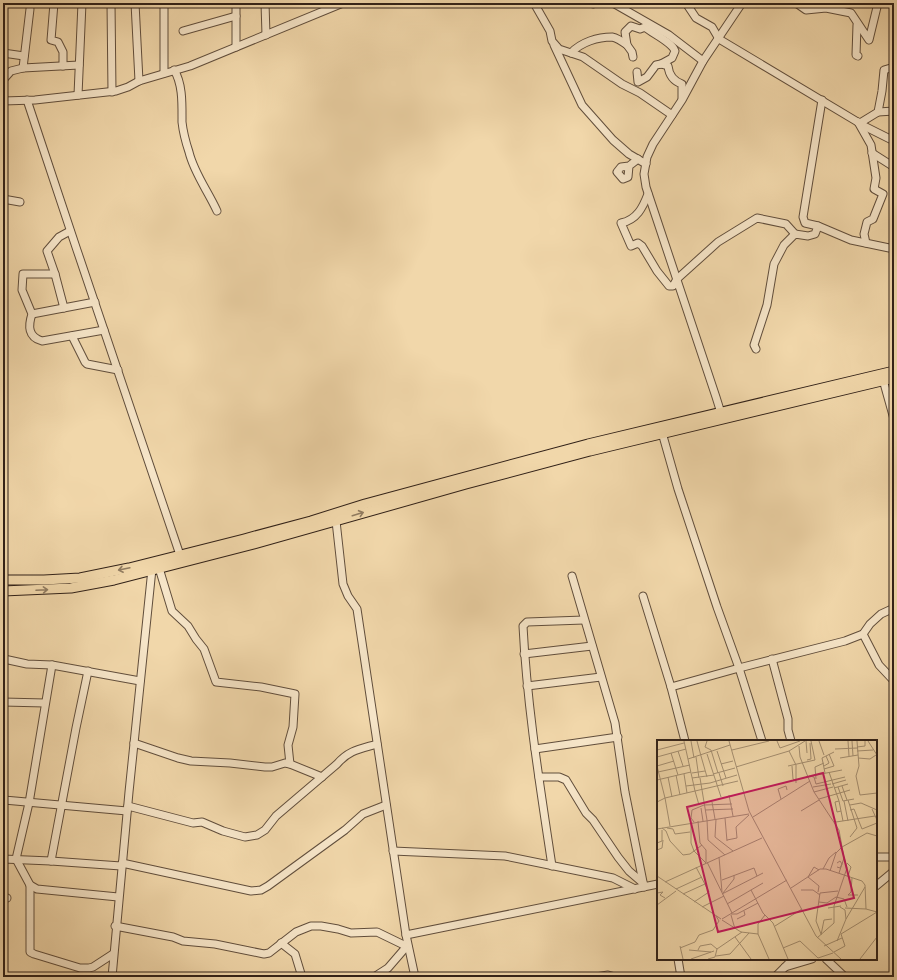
<svg xmlns="http://www.w3.org/2000/svg" width="897" height="980" viewBox="0 0 897 980" font-family="'IM FELL English',serif">
<style>
.lines{fill:none;stroke-linecap:round;stroke-linejoin:round}
.minor-casing{stroke:#614e3c;stroke-width:9}
.major-casing{stroke:#312118;stroke-width:11}
.minor{stroke:#f6e5c8;stroke-width:7}
.major{stroke:#f1d7aa;stroke-width:9}
.oneway{stroke:#917c61}
.inset-road{fill:none;stroke:#a48e70;stroke-width:1}
.view{fill:#c2185b;fill-opacity:0.15;stroke:#c2185b;stroke-width:2}
.inset-edge{fill:none;stroke:#312118;stroke-width:2}
</style>
<rect width="100%" height="100%" fill="#f1d7aa"/>
<filter id="stains"><feTurbulence type="fractalNoise" baseFrequency=".005" numOctaves="4"/><feColorMatrix values="0 0 0 0 .2 0 0 0 0 .09 0 0 0 0 .02 0 0 0 .5 -.17"/></filter>
<radialGradient id="worn" r=".72"><stop offset=".6" stop-color="#630" stop-opacity="0"/><stop offset="1" stop-color="#630" stop-opacity=".3"/></radialGradient>
<g class="lines">
<!-- minor casing -->
<g class="minor-casing">
<g id="minor">
<polyline points="54,3 51,40 58,42 63,52 63,66"/>
<polyline points="111,3 112,92"/>
<polyline points="135,3 139,81"/>
<polyline points="236,3 236,47"/>
<polyline points="265,3 266,35"/>
<polyline points="534,3 550,31 552,41 559,49 583,57 622,84 640,93 672,115"/>
<polyline points="591,3 593,4 596,3"/>
<polyline points="613,3 669,35 703,61"/>
<polyline points="686,3 696,18 712,27 719,39 866,127 894,141"/>
<polyline points="796,3 806,10 826,8 851,13 869,40 878,3"/>
<polyline points="857,25 856,55 858,56"/>
<polyline points="183,31 236,16"/>
<polyline points="554,45 582,105 613,140 629,154 646,164"/>
<polyline points="3,53 24,56"/>
<path d="M571,53C581,42 598,37 612,37C617,38 623,42 627,45"/>
<path d="M633,57L632,52L627,45L625,32L631,26L640,29L645,27C653,34 672,42 675,51L672,58L661,64"/>
<polyline points="23,68 30,9"/>
<path d="M174,70C183,84 182,105 182,122C183,131 186,143 189,152C194,173 208,191 217,211"/>
<path d="M637,72L638,82L647,77L656,65L661,64L668,66C669,75 673,81 682,84V98"/>
<polyline points="164,73 164,3"/>
<polyline points="3,80 11,71 23,68 79,65"/>
<polyline points="78,95 82,3"/>
<path d="M27,100C77,252 129,403 180,555"/>
<polyline points="822,100 803,217 805,223 818,226 851,240 894,249"/>
<polyline points="3,101 35,100 116,91 128,87 139,81 190,66 343,3"/>
<polyline points="878,112 894,111"/>
<polyline points="858,122 871,145 876,178 874,189 883,194 873,219 867,222 864,234 866,243"/>
<polyline points="860,123 878,112 882,91 884,70 894,67"/>
<polyline points="872,153 894,167"/>
<polyline points="629,166 628,177 623,179 617,172 621,167 629,166 638,159"/>
<path d="M648,194C643,207 637,220 621,223L631,246L638,243L642,246L657,271L669,286H673L677,279L718,242L757,218L786,224L795,234"/>
<polyline points="3,199 20,202"/>
<path d="M55,274H23L22,290L32,314C28,326 28,337 42,341L104,330"/>
<polyline points="64,308 55,274 47,251 59,237 70,231"/>
<polyline points="32,314 95,302"/>
<polyline points="72,336 85,362 87,364 118,370"/>
<polyline points="756,349 754,345 767,305 774,264 784,245 795,234 808,236 815,234 818,226"/>
<polyline points="882,376 894,419"/>
<polyline points="721,413 716,397 646,187 644,174 647,157 653,144 682,100 703,61 742,3"/>
<polyline points="661,429 678,489 717,607 739,668 762,741"/>
<polyline points="336,521 343,584 348,596 357,609 406,935 415,977"/>
<polyline points="159,568 172,611 188,626 196,639 204,649 216,682 261,687 295,694 293,727 288,745 290,764"/>
<polyline points="572,576 615,723 625,792 644,887"/>
<polyline points="643,596 671,687 685,741"/>
<polyline points="863,634 879,665 894,681"/>
<polyline points="524,654 592,646"/>
<polyline points="772,659 788,719 788,730 791,741"/>
<polyline points="3,660 4,659 27,664 52,665 140,681"/>
<polyline points="52,665 29,803 16,859 30,885 37,889 118,897"/>
<polyline points="527,686 601,677"/>
<polyline points="671,687 739,668 845,641 863,634 870,624 881,614 894,608"/>
<polyline points="3,702 45,703"/>
<polyline points="134,743 178,758 191,761 230,763 265,767 272,767 285,763 290,764 322,777"/>
<polyline points="535,749 618,737"/>
<polyline points="539,777 559,777 566,780 586,813 593,820 618,857 629,871 643,883"/>
<polyline points="4,800 127,811"/>
<path d="M128,806L193,823L202,822L223,831L245,837L257,835L265,830L276,816L337,764C349,750 360,749 377,744"/>
<polyline points="393,851 505,856 613,878 635,889"/>
<polyline points="876,857 894,857"/>
<polyline points="3,859 51,861 121,866"/>
<polyline points="51,861 76,728 88,671"/>
<polyline points="122,863 251,891 261,890 268,886 345,830 363,814 386,805"/>
<path d="M552,866C540,786 527,706 523,626L527,622L584,620"/>
<polyline points="30,885 30,952 34,954 80,968 89,968 93,967 113,954"/>
<polyline points="876,886 894,871"/>
<polyline points="3,898 7,898"/>
<polyline points="115,926 173,937 183,941 215,944 264,954 269,953 296,932 311,926 321,926 338,929 351,933 377,932 408,947"/>
<polyline points="406,935 658,884"/>
<polyline points="281,943 295,954 302,977"/>
<polyline points="678,959 681,977"/>
<polyline points="826,959 845,977"/>
<polyline points="785,967 812,959"/>
<polyline points="112,977 129,792 152,569"/>
<polyline points="374,977 388,968 407,946"/>
<polyline points="596,977 608,975 615,977"/>
<polyline points="775,977 793,959"/>
</g>
</g>
<!-- major casing -->
<g class="major-casing">
<g id="major">
<polyline points="3,580 44,580 80,578 129,568 244,539 311,521 365,504 588,444 894,371"/>
<polyline points="3,591 71,588 114,580 254,544 466,484 590,451 894,378"/>
</g>
</g>
<!-- minor -->
<use href="#minor" class="minor"/>
<!-- major -->
<use href="#major" class="major"/>
</g>
<!-- one-way arrows -->
<defs><path id="oneway-shaft" d="M-6 0H5M1.5-3L5.5 0L1.5 3" fill="none" stroke-width="1.6" stroke-linecap="round" stroke-linejoin="round"/></defs>
<g class="oneway">
<use href="#oneway-shaft" transform="translate(358 514) rotate(-17)"/>
<use href="#oneway-shaft" transform="translate(124 569) rotate(168)"/>
<use href="#oneway-shaft" transform="translate(42 590) rotate(-3)"/>
</g>
<!-- overview -->
<g transform="translate(657 740)">
<rect width="220" height="220" fill="#f1d7aa"/>
<path class="inset-road" d="M27,1L38,51M34,1L37,18M40,1L44,16M50,1L48,7L54,10L61,33M72,1L92,71L159,196L184,219M120,1L123,8L143,1M149,1L150,13M154,1L158,20M162,1L167,15M191,1L192,16M195,1L196,16M200,1L202,26L199,36L203,55L220,53M211,1L220,15M142,6L143,17L157,52L182,90L187,118L182,133M200,7L208,6V1M178,9L200,8M0,10L27,3M75,10L112,1M21,11L26,26M60,11L69,38M132,11L139,25V43M200,11L216,10M14,13L21,35M50,14L64,57M44,16L50,37M0,17L29,9M39,17L42,38M183,18L201,15M201,18L213,19L219,15M31,19L73,5M150,20L154,19L153,3M64,24L76,21M0,26L8,58L81,41M0,26L17,21M131,26L158,20M135,26L136,39L139,41M167,26L172,23L169,16M79,27L132,11L148,1M167,29L177,26L172,14M1,32L33,25M172,32L182,61L178,62L180,72L184,71M35,33L48,31M62,33L66,46M168,33L165,18L177,12M27,34L30,53M56,34L78,28M19,35L23,55M159,35L185,30M152,36L157,37L159,44M11,37L15,57M35,38L57,35M43,38L50,80M159,39L158,27L167,23M0,40L34,32M159,44L188,37M175,44L189,40M29,46L53,43L80,35M185,46L190,60M156,47L174,44M181,47L186,61L197,59M177,48L191,44M38,51L42,65M157,52L176,47M72,55L76,76M124,59L121,49L129,46L130,50M162,59L193,50M191,60L200,88L193,97M182,61L186,81M187,61L191,81M0,62L8,58L13,86M55,62L58,79M193,65L204,63L220,70M44,68L46,81M215,69L220,80M48,70L76,69M193,70L197,69L205,89L220,83M144,71L162,60M96,77L153,41M68,78L70,101M59,79L58,97L76,111M50,80L51,100L68,115M41,81L43,103L49,110V122M37,82L34,78L35,70L47,65L75,64M179,82L218,76M34,83V103L37,111M5,88L9,91L13,101L26,115L33,114L45,105M10,88L16,89L18,94L33,92M0,89L92,74M70,100L80,98L79,87L92,75M0,103L5,101V90M0,110L5,108L6,100M37,111L49,123M62,117L65,152M50,122L75,173M190,123L194,127L191,136M180,127L183,128L185,124L183,121L180,123M166,129L172,118L179,112M173,131L179,113L185,107L210,93L220,96M0,136L64,179M151,137L162,146L161,152M151,137L157,127L162,130M195,138L194,152L191,155H201M65,140L97,128L100,136M8,142L105,98M134,148L163,129H169L205,141L208,145L209,169L220,172M19,149L45,137M94,150L106,173L116,183L131,219M144,150H156L163,155M0,153L6,152L3,155L8,158M66,153L77,139V135M26,154L48,144M65,154L106,133M179,157L187,159L190,167M37,162L52,152L39,127M162,162L170,163L179,157M70,164L106,143M0,165L19,151M45,167L67,156M171,168L184,166M188,168L209,169M74,174H80L101,163M74,175L78,189M108,175L101,184V194L112,219M65,179L130,140M80,179L88,175L87,171M189,179L208,147M65,180L84,192L101,194M118,186L145,169M164,194L159,181L163,153L181,151M164,195L167,180L175,179M78,197L94,219M160,198L177,183V166L190,128L187,117M180,201L189,179L188,170L183,167M23,206L26,219M167,206L185,198M23,208L38,202L42,195L56,190L62,181L59,176M126,208L143,201L161,218L176,213M32,210L54,212M41,210L43,206L54,204L60,209M177,212L188,206L184,194L220,172M59,216L73,214L92,193M34,219L57,211M51,219L58,217L60,209L85,192M203,219L220,197"/>
<path class="view" d="M166,33L197,158L61,192L30,67Z"/>
<rect width="220" height="220" class="inset-edge"/>
</g>
<!-- margin -->
<rect width="897" height="980" fill="none" stroke="#f1d7aa" stroke-width="16"/>
<rect x="4" y="4" width="889" height="972" fill="none" stroke="#312118" stroke-width="2"/>
<rect x="8" y="8" width="881" height="964" fill="none" stroke="#312118"/>
<rect width="100%" height="100%" filter="url(#stains)"/>
<rect width="100%" height="100%" fill="url(#worn)"/>
</svg>
